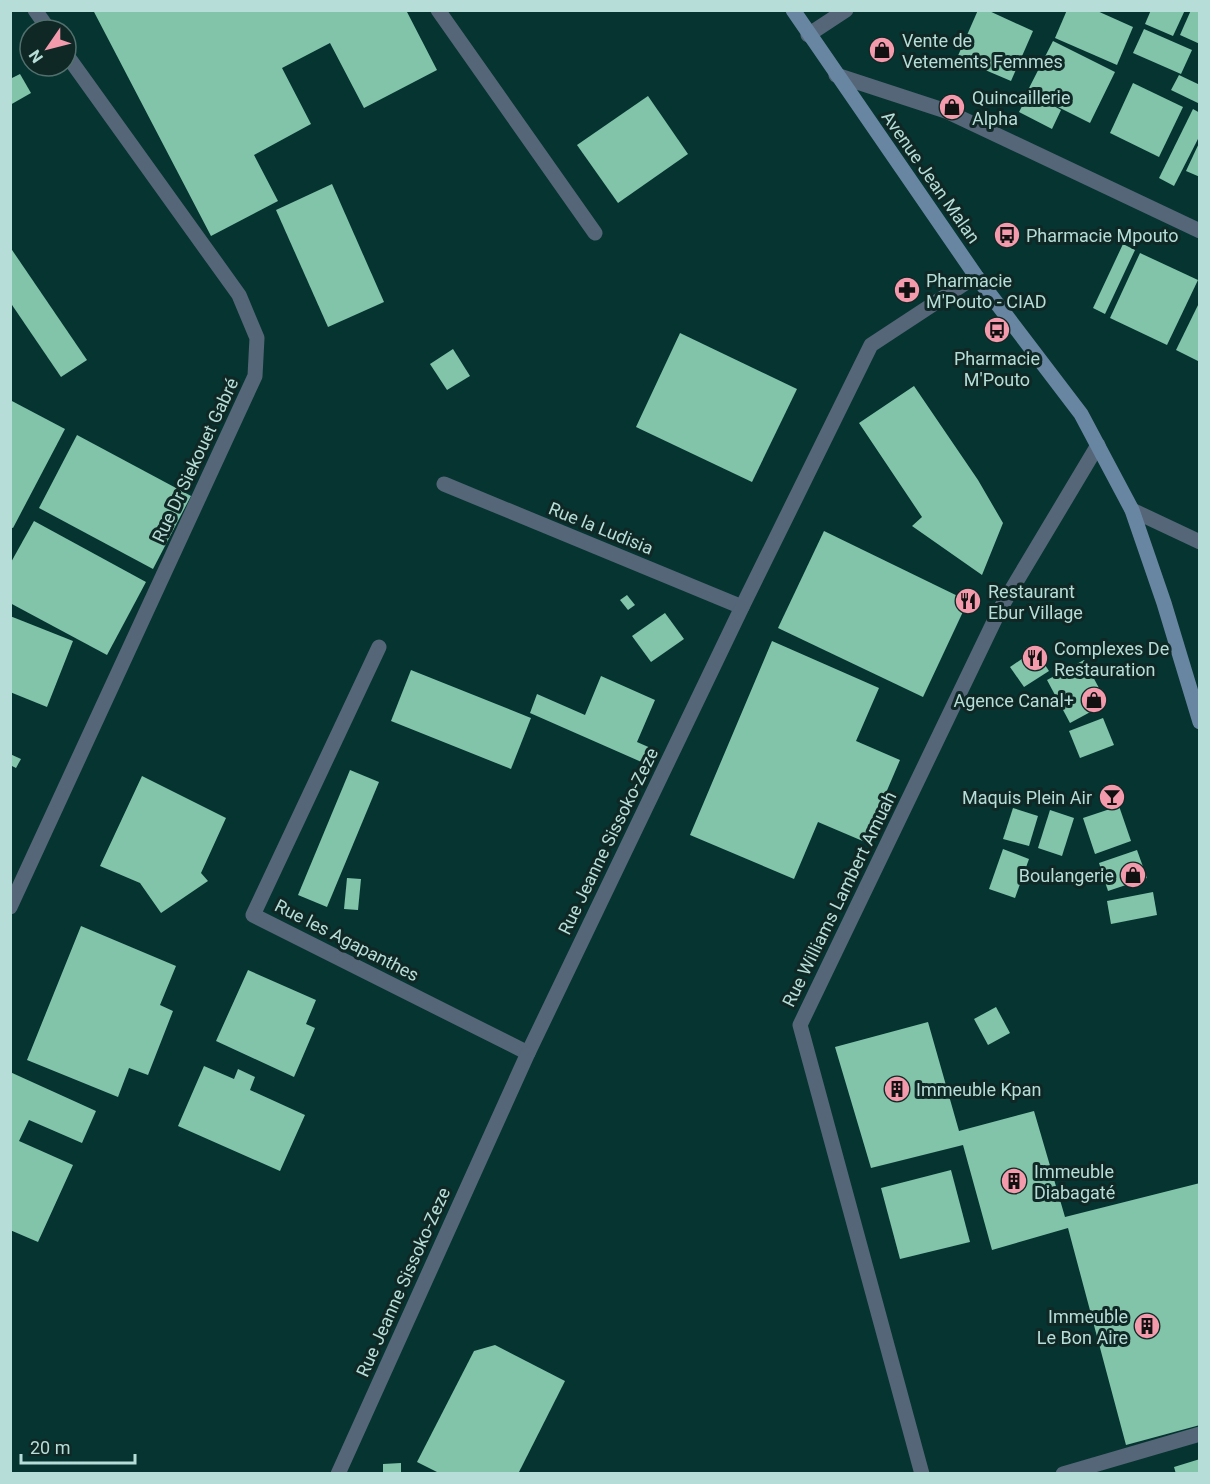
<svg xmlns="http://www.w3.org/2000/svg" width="1210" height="1484" viewBox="0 0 1210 1484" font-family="Roboto,sans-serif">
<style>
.building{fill:#81c4a9}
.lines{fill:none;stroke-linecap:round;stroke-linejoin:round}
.minor{stroke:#546678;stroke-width:15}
.secondary{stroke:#6886a2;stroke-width:15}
.labels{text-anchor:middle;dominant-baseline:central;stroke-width:6;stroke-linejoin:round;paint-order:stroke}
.poi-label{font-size:18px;fill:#b7ddd8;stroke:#0f2825;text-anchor:start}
.street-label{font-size:18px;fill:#b7ddd8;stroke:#0f2825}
</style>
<rect width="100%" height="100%" fill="#063431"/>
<!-- building -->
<g class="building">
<polygon points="93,10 406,10 437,70 364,108 330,43 282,68 311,124 254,155 278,201 211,236"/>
<polygon points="978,10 987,10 1033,31 1011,81 957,58"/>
<polygon points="1067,10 1095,10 1133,27 1117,65 1055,38"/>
<polygon points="1151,10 1185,10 1173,36 1145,24"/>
<polygon points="1191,10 1200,10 1200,44 1180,35"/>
<polygon points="1144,29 1192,50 1181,74 1133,53"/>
<polygon points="1053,41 1115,72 1090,123 1036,96 1061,110 1052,129 1019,112 1029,93 1027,92"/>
<polygon points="20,74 31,93 10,105 10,79"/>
<polygon points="1179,75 1200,85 1200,104 1171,90"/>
<polygon points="1133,83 1183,107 1159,157 1110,133"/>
<polygon points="648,96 688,154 618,203 577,145"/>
<polygon points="1193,109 1200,113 1200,135 1174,186 1159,178"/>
<polygon points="1200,141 1200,177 1186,171"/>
<polygon points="332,184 384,302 328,327 276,210"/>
<polygon points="1123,244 1135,250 1105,314 1093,308"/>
<polygon points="10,247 87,360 61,377 10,302"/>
<polygon points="1140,253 1198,280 1167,345 1110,318"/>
<polygon points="1200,301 1200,362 1176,350"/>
<polygon points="680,333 797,389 752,482 636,427"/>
<polygon points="453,349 470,376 447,390 430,364"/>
<polygon points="914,386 978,480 1003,523 982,575 912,526 922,517 859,423"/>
<polygon points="10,400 65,429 13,528 10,527"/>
<polygon points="77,435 191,496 153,569 39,508"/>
<polygon points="34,521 146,582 107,655 10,603 10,564"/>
<polygon points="824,531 968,601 923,697 778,628"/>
<polygon points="627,595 635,605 628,610 620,600"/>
<polygon points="665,613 684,639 651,662 632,636"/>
<polygon points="10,616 73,641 47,707 10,692"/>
<polygon points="772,641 879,688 856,741 900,760 865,842 818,822 794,879 690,835"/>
<polygon points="1035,650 1049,671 1024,687 1010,667"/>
<polygon points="1084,660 1107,703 1070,723 1047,680"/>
<polygon points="411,670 531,718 511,769 391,721"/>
<polygon points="601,676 655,700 637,742 653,749 646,764 530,713 537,694 585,715"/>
<polygon points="1103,718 1114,745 1080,758 1069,731"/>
<polygon points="10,754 21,759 16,768 10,765"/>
<polygon points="350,770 379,782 327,907 298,895"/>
<polygon points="142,776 226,818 201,873 208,881 161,913 140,883 100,866"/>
<polygon points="1119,806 1131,841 1095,854 1083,818"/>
<polygon points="1013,808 1038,816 1029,846 1003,839"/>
<polygon points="1050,810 1074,818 1062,856 1038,848"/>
<polygon points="1003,849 1029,859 1015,898 989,889"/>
<polygon points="1137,850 1147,878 1108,891 1099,863"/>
<polygon points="347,878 361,879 358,910 344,909"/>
<polygon points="1153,892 1157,915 1111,924 1107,901"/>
<polygon points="81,926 176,966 160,1005 173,1011 148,1075 129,1068 118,1097 27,1060"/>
<polygon points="248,970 316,1000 306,1024 315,1028 294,1077 216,1041"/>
<polygon points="996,1007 1010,1033 988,1045 974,1019"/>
<polygon points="928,1022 959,1131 1034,1111 1065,1217 1200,1183 1200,1425 1126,1445 1068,1228 992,1250 963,1145 871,1168 835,1047"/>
<polygon points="204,1066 234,1079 238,1069 255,1077 250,1090 305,1115 280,1171 178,1126"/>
<polygon points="10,1072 96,1111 82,1143 29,1120 19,1141 73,1165 38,1242 10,1230"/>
<polygon points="951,1170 970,1242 900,1259 881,1188"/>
<polygon points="495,1345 565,1381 518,1474 441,1474 417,1462 474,1351"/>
<polygon points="1200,1459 1200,1474 1176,1474 1174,1467"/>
<polygon points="401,1463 401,1474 383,1474 383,1464"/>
</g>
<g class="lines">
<!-- minor -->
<g class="minor">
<polyline points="35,10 49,30"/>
<polyline points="438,10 595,233"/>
<polyline points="808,35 846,10"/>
<polyline points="836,75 946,111 1200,231"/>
<polyline points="444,484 742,607"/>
<polyline points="1132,510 1200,542"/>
<polyline points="379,647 253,915 528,1053"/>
<polyline points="10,907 255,376 257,338 239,295 66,54"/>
<polyline points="338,1474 528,1053 742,607 871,345 976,276"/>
<polyline points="922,1474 800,1025 1000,609 1098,445"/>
<polyline points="1063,1474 1200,1434"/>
</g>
<!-- secondary -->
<polyline class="secondary" points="793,10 976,276 1081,414 1132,510 1164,603 1200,722"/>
</g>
<!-- icons -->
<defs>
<g id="shop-disc" transform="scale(1.35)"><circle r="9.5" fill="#f39aac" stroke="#0f2825"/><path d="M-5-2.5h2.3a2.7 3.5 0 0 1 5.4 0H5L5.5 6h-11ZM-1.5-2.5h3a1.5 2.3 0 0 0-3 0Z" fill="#111"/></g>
<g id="bus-disc" transform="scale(1.35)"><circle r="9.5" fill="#f39aac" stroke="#0f2825"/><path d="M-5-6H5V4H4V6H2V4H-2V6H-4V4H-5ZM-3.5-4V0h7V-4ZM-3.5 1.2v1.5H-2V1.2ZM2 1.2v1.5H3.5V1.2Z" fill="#111"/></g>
<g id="pharmacy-disc" transform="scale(1.35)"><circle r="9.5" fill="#f39aac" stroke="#0f2825"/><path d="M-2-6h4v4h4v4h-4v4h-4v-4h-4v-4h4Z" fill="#111"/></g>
<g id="restaurant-disc" transform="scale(1.35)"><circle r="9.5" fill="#f39aac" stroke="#0f2825"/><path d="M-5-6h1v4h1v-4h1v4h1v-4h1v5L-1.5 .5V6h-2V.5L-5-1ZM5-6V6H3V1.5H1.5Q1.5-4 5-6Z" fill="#111"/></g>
<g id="bar-disc" transform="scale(1.35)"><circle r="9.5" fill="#f39aac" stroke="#0f2825"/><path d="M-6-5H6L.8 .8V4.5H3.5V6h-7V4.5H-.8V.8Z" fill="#111"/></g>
<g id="building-disc" transform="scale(1.35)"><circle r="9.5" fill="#f39aac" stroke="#0f2825"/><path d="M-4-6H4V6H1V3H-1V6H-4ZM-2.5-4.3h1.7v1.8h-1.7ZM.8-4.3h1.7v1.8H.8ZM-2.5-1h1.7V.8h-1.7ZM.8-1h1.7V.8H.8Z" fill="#111"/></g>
</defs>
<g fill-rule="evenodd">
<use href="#shop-disc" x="882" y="50"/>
<use href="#shop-disc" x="952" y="107"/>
<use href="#bus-disc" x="1007" y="235"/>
<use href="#pharmacy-disc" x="907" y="290"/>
<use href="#bus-disc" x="997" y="330"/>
<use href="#restaurant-disc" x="968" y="601"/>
<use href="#restaurant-disc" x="1035" y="658"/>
<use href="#shop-disc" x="1094" y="700"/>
<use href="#bar-disc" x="1112" y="797"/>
<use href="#shop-disc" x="1133" y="875"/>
<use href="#building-disc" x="897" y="1089"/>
<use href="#building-disc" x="1014" y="1181"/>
<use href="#building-disc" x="1147" y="1326"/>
</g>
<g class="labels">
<!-- poi labels -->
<g class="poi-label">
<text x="902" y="40">Vente de<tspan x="902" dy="21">Vetements Femmes</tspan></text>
<text x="972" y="97">Quincaillerie<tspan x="972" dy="21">Alpha</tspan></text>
<text x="1026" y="235">Pharmacie Mpouto</text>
<text x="926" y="280">Pharmacie<tspan x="926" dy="21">M'Pouto - CIAD</tspan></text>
<text x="997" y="358" text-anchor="middle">Pharmacie<tspan x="997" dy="21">M'Pouto</tspan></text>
<text x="988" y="591">Restaurant<tspan x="988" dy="21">Ebur Village</tspan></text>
<text x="1054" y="648">Complexes De<tspan x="1054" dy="21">Restauration</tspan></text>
<text x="1074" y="700" text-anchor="end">Agence Canal+</text>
<text x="1092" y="797" text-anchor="end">Maquis Plein Air</text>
<text x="1114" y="875" text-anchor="end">Boulangerie</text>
<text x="916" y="1089">Immeuble Kpan</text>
<text x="1034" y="1171">Immeuble<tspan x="1034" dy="21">Diabagaté</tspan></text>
<text x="1128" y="1316" text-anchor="end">Immeuble<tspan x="1128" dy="21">Le Bon Aire</tspan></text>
</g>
<!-- street labels -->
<g class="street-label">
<text transform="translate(931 177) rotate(55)">Avenue Jean Malan</text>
<text transform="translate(195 460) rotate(-65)">Rue Dr Siekouet Gabré</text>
<text transform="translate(601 528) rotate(22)">Rue la Ludisia</text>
<text transform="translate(608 841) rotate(-64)">Rue Jeanne Sissoko-Zeze</text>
<text transform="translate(839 899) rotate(-64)">Rue Williams Lambert Amuah</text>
<text transform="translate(347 940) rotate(27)">Rue les Agapanthes</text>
<text transform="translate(403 1282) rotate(-66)">Rue Jeanne Sissoko-Zeze</text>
</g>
</g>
<!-- border -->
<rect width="1210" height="1484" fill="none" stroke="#b7ddd8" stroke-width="24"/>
<!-- north arrow -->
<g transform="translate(48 48) rotate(235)"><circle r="28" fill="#0f2825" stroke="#52706d" stroke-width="1.5"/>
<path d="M0-4.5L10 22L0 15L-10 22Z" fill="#f39aac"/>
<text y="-9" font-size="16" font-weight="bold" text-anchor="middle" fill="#b7ddd8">N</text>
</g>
<!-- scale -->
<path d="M21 1454v9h114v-9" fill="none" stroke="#b7ddd8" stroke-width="3"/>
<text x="30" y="1454" font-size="18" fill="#b7ddd8" stroke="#0f2825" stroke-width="4.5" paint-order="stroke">20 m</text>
</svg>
